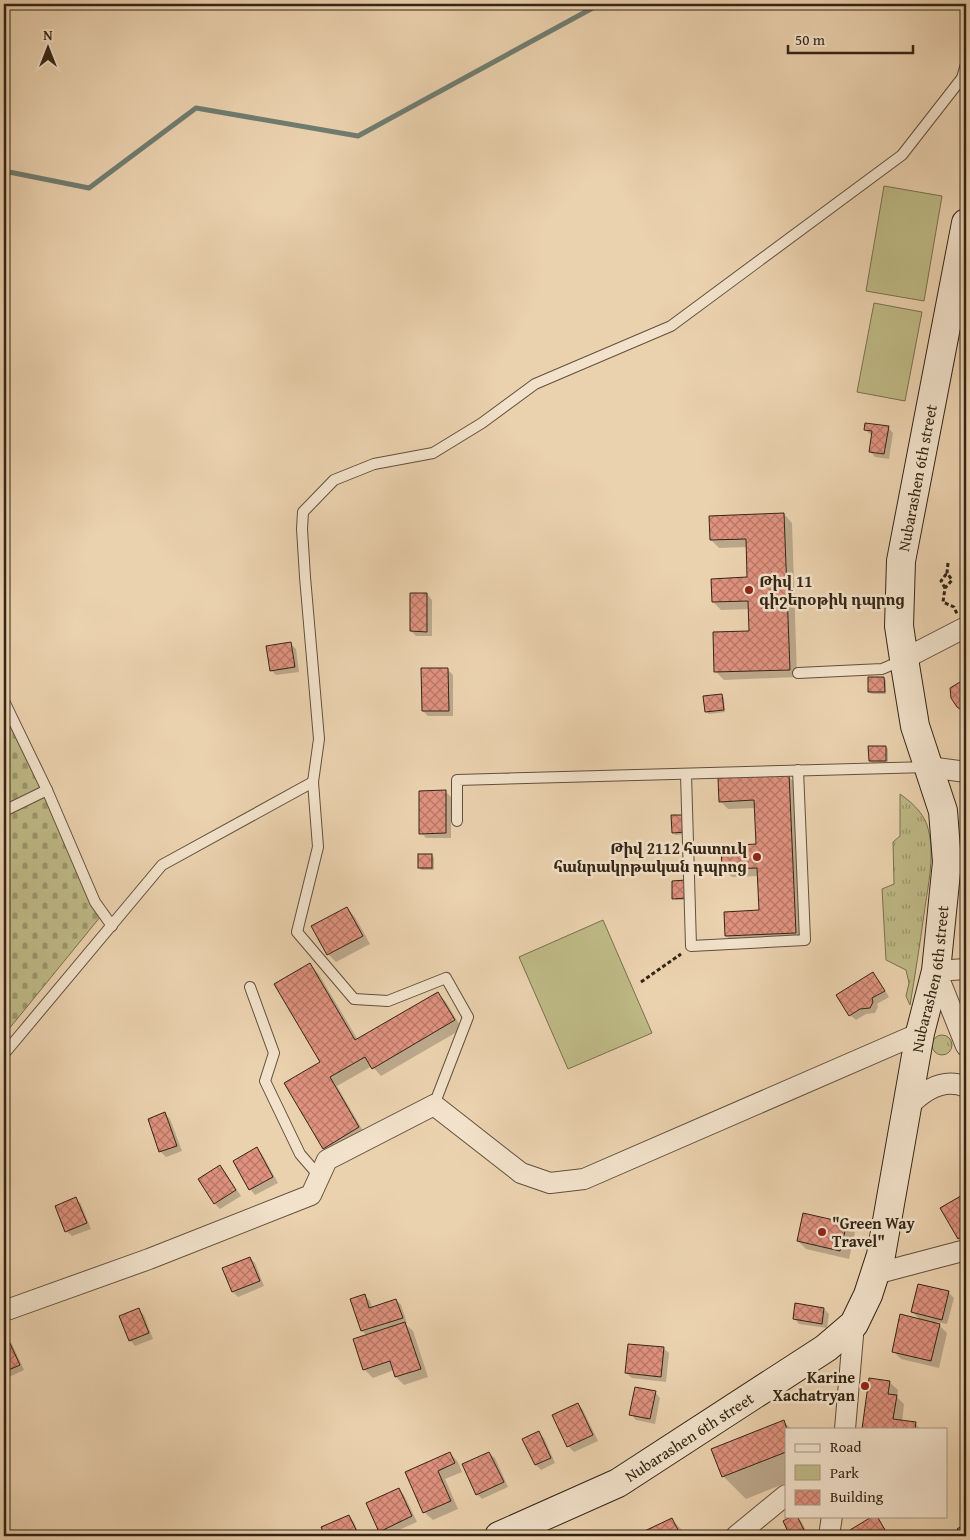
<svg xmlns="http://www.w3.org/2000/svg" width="970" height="1540" viewBox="0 0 970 1540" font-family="'Gentium Book Plus','Noto Serif Armenian',serif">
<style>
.grass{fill:url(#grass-tufts);stroke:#79704e}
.cemetery{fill:url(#cemetery-stones);stroke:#79704e}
.park{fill:#beba86;stroke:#79704e}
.shadow{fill:#0003}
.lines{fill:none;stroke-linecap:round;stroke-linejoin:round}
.stream{stroke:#707d71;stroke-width:5}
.building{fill:url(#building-cross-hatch);stroke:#342515}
.lane-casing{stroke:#62503c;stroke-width:12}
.street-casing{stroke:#62503c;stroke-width:22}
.secondary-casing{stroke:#342515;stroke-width:30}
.path{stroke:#342515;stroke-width:3;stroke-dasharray:4 2.5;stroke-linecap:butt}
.lane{stroke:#f2e2cb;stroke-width:10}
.street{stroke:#f2e2cb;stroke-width:20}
.secondary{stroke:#f2e2cb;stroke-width:28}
.poi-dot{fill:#8f2418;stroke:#f2e2cb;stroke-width:2}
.labels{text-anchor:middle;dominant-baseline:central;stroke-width:5;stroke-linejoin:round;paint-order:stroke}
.street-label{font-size:16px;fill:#342515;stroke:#f2e2cb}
.poi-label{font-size:16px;font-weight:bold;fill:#342515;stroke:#f2e2cb;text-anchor:start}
</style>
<defs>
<pattern id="grass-tufts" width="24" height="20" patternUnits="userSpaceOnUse" patternTransform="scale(1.25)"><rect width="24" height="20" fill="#beba86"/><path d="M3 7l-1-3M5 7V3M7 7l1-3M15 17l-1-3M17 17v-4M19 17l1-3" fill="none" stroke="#9b976c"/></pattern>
<pattern id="cemetery-stones" width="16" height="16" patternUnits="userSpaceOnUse" patternTransform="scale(1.25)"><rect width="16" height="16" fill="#beba86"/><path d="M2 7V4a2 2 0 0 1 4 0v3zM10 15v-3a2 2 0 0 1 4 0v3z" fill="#9b976c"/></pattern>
<pattern id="building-cross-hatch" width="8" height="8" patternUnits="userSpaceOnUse" patternTransform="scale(1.25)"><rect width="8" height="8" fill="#e0927f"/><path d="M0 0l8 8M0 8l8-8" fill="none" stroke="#b67767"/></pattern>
</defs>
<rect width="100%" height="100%" fill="#ebd2af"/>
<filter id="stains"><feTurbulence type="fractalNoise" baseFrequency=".004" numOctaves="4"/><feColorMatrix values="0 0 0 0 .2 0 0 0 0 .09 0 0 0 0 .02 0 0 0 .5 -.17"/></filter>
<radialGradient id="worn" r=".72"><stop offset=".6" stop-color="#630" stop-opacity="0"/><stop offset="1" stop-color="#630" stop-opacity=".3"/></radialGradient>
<!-- grass -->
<g class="grass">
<path d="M900,794C911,802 922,811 927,825C936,853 928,885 924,914C920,944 915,975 910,1005L906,996L909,983L906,970L886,960L882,889L894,884L893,842L900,836Z"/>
<circle cx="942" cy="1045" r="10"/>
</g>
<!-- cemetery -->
<polygon class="cemetery" points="4,702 105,911 4,1035"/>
<!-- park -->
<g class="park">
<polygon points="884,186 942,196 924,301 866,291"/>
<polygon points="874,303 922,312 905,401 857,392"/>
<polygon points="603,920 652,1033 568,1069 519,957"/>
</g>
<!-- shadow -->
<g class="shadow">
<polygon points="888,428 893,433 889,459 875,457 870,451 873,436 865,430"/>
<polygon points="784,514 792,523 797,677 724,680 716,672 750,632 750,609 721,610 713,602 749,579 747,547 719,548 711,540"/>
<polygon points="427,594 432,600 432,636 416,636 411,631"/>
<polygon points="290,643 296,649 299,672 276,675 271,670"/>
<polygon points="447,669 453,675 453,716 428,716 423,711"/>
<polygon points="884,678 886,680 886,694 872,694 869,692"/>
<polygon points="721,695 724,698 725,712 709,714 706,712"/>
<polygon points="886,747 888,749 888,762 872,763 870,761"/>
<polygon points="788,776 796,784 804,941 735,944 726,936 761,911 759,876 732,877 723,869 758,845 756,808 728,809 720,801"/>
<polygon points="446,792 451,797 451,838 426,838 421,833"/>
<polygon points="687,818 688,834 675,835 673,832"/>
<polygon points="432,855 434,858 434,870 421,870 419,867"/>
<polygon points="673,882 688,900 676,900 674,898"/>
<polygon points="347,908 355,917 370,944 336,962 328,954"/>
<polygon points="310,965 318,973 358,1040 438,994 446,1002 462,1029 381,1076 372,1066 337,1086 366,1136 332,1156 324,1148 322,1062"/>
<polygon points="873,974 878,979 889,997 877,1004 878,1007 875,1013 866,1014 856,1020 850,1015"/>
<polygon points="165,1114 170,1119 182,1151 166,1157 160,1151"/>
<polygon points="257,1149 262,1154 278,1183 255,1195 250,1189"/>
<polygon points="220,1167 225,1172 241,1196 220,1209 215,1204 200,1179"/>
<polygon points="966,1194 966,1245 959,1238 941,1209"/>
<polygon points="76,1199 81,1204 91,1229 72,1236 66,1231"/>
<polygon points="846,1224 855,1232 849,1259 806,1249 798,1241"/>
<polygon points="250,1258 255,1263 264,1286 238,1297 233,1292 224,1269"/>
<polygon points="4,1284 8,1301 4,1302"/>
<polygon points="919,1285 949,1293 954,1298 947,1324 936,1322 947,1333 939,1368 901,1359 893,1351 921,1320 912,1312"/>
<polygon points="364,1295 370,1301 372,1308 396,1300 401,1305 407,1323 405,1324 413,1331 428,1377 404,1385 396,1377 394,1370 373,1378 364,1369 367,1335 362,1331 352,1300"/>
<polygon points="824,1309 829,1314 827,1328 799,1324 794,1318"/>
<polygon points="139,1310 144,1315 153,1339 135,1346 130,1340"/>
<polygon points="7,1339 12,1344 24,1370 7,1378 4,1375 4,1340"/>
<polygon points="663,1348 669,1353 666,1382 632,1378 626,1373"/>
<polygon points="889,1382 898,1390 897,1397 904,1404 902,1422 915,1423 920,1429 863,1429"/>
<polygon points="655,1392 660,1398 655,1424 636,1420 631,1414"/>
<polygon points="578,1404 583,1410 598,1441 574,1452 568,1446 554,1416"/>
<polygon points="784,1422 791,1429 786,1429 786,1483 746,1499 723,1476"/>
<polygon points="539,1433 544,1438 555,1463 541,1470 536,1465"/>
<polygon points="450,1453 458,1462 462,1472 445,1479 458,1509 433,1520 424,1512 407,1473"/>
<polygon points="489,1453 495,1458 508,1487 482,1499 477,1494"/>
<polygon points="399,1489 404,1495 417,1522 385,1536 380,1531"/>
<polygon points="348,1516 354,1522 360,1536 327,1536 323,1528"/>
<polygon points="796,1516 801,1521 809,1536 792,1536 784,1522"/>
<polygon points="876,1516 889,1535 855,1536 852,1530"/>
<polygon points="672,1520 688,1536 637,1536"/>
</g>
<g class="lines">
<!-- stream -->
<polyline class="stream" points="4,171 89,188 196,108 358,136 600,4"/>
</g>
<!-- building -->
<g class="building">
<polygon points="865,423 889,426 884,454 869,452 872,431 864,430"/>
<polygon points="784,513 790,670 714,672 713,632 749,631 748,601 712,602 711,579 747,577 746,539 710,540 709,516"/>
<polygon points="410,593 427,593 427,632 410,631"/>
<polygon points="291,642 295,667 270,671 266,646"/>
<polygon points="421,668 448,668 449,711 422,711"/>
<polygon points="868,677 884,677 885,692 868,692"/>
<polygon points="960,682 966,686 966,713 957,707 951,698 950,688"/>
<polygon points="722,694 724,710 705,712 703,696"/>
<polygon points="868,746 886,746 886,761 869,761"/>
<polygon points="789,774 796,933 725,936 724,912 759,910 757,868 722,869 721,846 756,844 754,800 719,802 718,778"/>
<polygon points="446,790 446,833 419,834 419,791"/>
<polygon points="671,815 685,815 686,832 672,833"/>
<rect x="418" y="854" width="14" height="14"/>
<polygon points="686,880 687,898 672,899 672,881"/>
<polygon points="347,907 363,936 327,955 311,926"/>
<polygon points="310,963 355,1040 438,992 455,1020 372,1069 365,1057 330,1077 359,1127 323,1149 284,1083 320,1062 274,984"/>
<polygon points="873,972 885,991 872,998 873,1002 870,1008 860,1009 849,1016 836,995"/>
<polygon points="165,1112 177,1146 159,1152 148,1119"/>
<polygon points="257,1147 273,1177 249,1190 233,1161"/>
<polygon points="220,1165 236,1190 214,1204 198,1179"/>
<polygon points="966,1193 966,1234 958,1239 940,1208"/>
<polygon points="76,1197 87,1223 65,1232 55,1206"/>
<polygon points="803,1213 847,1223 840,1251 797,1241"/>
<polygon points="250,1257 260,1281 232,1292 222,1268"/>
<polygon points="918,1284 949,1291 942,1320 911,1312"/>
<polygon points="365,1294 369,1308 396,1299 403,1318 361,1331 350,1299"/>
<polygon points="795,1303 824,1308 822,1324 793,1319"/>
<polygon points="139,1308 149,1333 129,1341 119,1316"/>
<polygon points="900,1314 940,1324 931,1361 892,1352"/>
<polygon points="405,1322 421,1369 395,1377 390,1361 363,1370 353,1339"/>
<polygon points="7,1337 20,1365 4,1372 4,1339"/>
<polygon points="628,1344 664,1347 661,1377 625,1373"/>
<polygon points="869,1378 890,1381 888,1394 897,1395 893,1419 916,1422 915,1429 862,1429"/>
<polygon points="635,1387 656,1391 650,1419 629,1415"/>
<polygon points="578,1403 593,1435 567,1447 552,1415"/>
<polygon points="784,1420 787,1429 786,1452 722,1477 711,1449"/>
<polygon points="539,1431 551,1458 535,1465 522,1439"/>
<polygon points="450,1452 455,1463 438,1471 451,1501 423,1513 405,1472"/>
<polygon points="489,1452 504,1482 476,1495 462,1464"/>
<polygon points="399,1488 412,1516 379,1532 366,1503"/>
<polygon points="349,1515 359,1536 325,1536 321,1527"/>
<polygon points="792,1516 797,1516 807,1536 790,1536 783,1521"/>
<polygon points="873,1516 877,1516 885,1530 874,1536 854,1536 850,1530"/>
<polygon points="672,1518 681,1536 634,1536"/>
<polygon points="966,1523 966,1536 961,1536 957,1529"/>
</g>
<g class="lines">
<!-- lane casing -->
<g class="lane-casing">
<g id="lane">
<polyline points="798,673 882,669 903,660"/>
<polyline points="4,701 47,790 95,902 112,926"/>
<polyline points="686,774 691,946 805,940 798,770"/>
<polyline points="4,811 47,790"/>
<polyline points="457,821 457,780 928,767"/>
<polyline points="250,987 274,1053 265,1081 300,1154 319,1176"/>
<polyline points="4,1054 162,865 313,782"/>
<polyline points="434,1105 468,1017 446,978 388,1001 354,999 297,932 318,847 313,782 319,739 305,577 302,529 303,512 334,480 374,464 433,453 482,423 535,384 671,326 902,155 962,78 966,64"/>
</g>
</g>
<!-- street casing -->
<g class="street-casing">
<g id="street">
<polyline points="904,659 966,627"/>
<polyline points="929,767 966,772"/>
<polyline points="966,969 936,971 966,1046"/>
<path d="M908,1107C923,1091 943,1077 966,1087"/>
<polyline points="875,1274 966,1250"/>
<polyline points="4,1311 149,1259 311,1195 327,1160 434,1105 521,1173 550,1183 584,1179 920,1033"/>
<polyline points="845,1429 854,1324"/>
<polyline points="736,1536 786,1495"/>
<polyline points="829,1536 832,1516"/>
</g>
</g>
<!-- secondary casing -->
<g class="secondary-casing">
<g id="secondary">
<path id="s1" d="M499,1536L618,1483L826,1348L854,1324L868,1295L881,1255L920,1033L936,971L947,862L943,811L915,726L904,659L899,626L901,561L966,223"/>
</g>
</g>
<!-- path -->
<g class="path">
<polyline points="948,563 947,573 952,580 945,588 943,602 954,607 957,614"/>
<polyline points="945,588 941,581 947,573"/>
<polyline points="641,982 681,954"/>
</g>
<!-- lane -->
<use href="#lane" class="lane"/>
<!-- street -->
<use href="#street" class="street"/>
<!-- secondary -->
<use href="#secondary" class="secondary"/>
</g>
<!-- markers -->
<g class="poi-dot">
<circle cx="749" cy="590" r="5"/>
<circle cx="757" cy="857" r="5"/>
<circle cx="822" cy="1232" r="5"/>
<circle cx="865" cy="1386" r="5"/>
</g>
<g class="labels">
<!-- street labels -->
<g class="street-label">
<text stroke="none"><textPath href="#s1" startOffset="1280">Nubarashen 6th street</textPath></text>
<text stroke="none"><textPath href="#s1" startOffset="770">Nubarashen 6th street</textPath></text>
<text stroke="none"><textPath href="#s1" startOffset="215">Nubarashen 6th street</textPath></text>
</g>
<!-- poi labels -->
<g class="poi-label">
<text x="759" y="581">Թիվ 11<tspan x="759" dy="18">գիշերօթիկ դպրոց</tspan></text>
<text x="747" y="848" text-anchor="end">Թիվ 2112 հատուկ<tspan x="747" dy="18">հանրակրթական դպրոց</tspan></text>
<text x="832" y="1223">"Green Way<tspan x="832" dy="18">Travel"</tspan></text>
<text x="855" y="1377" text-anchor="end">Karine<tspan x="855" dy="18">Xachatryan</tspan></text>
</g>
</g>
<!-- margin -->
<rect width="970" height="1540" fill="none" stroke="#ebd2af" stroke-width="20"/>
<rect x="5" y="5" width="960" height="1530" fill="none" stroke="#342515" stroke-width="2.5"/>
<rect x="10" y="10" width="950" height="1520" fill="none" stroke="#342515"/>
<!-- legend -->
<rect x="785" y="1428" width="162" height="90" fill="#f2e2cb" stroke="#a69682"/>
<rect x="795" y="1444" width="25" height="8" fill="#f2e2cb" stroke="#a69682"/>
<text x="830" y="1452" font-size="15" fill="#342515">Road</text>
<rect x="795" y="1465" width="25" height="15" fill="#beba86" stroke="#a69682"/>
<text x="830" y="1478" font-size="15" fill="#342515">Park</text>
<rect x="795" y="1490" width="25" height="15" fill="url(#building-cross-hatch)" stroke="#a69682"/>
<text x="830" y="1502" font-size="15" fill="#342515">Building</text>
<!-- north arrow -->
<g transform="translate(48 48)" stroke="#f2e2cb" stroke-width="4" paint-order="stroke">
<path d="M0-4L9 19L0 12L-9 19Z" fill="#342515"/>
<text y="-8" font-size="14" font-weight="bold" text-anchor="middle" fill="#342515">N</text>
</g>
<!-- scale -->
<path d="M788 45v8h125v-8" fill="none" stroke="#342515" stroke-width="2.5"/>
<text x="795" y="45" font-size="15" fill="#342515" stroke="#f2e2cb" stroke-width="4" paint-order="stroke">50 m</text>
<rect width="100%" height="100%" filter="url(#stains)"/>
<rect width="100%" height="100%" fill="url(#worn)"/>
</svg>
